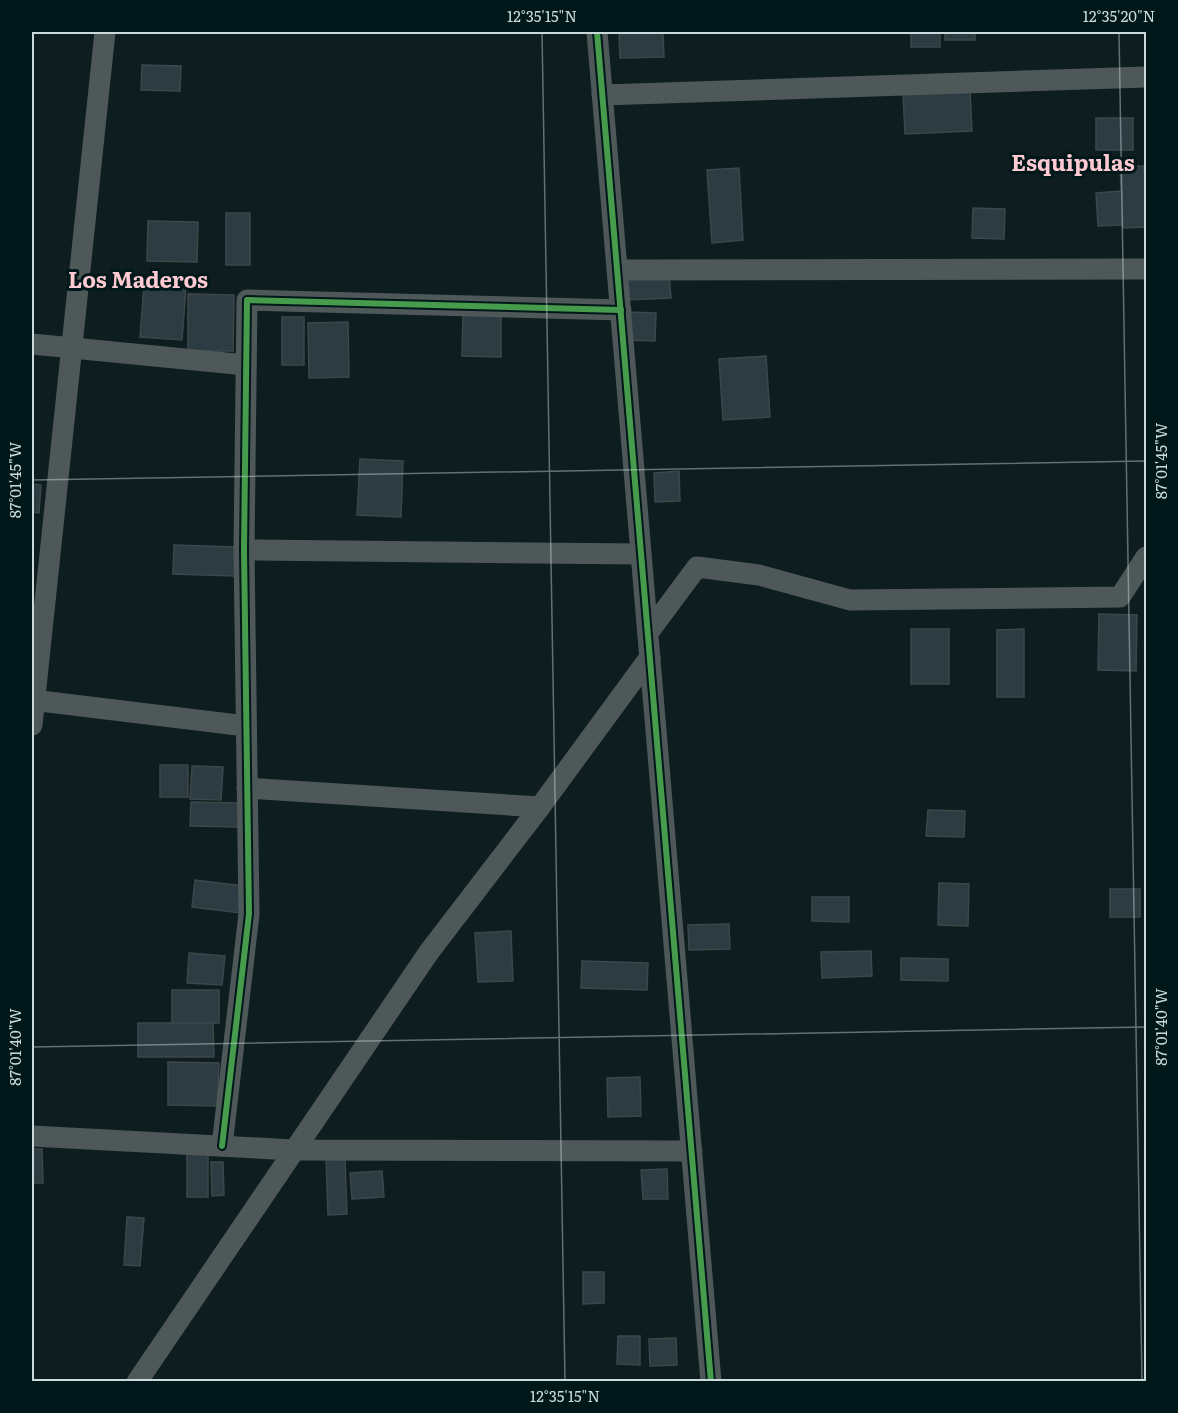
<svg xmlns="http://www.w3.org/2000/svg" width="1178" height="1413" viewBox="0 0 1178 1413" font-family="Literata,serif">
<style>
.building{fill:#2c3c42;stroke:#3d474a;stroke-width:1.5}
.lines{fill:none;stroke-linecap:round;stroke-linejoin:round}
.street{stroke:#4e5859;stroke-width:21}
.cycleway-casing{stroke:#01181b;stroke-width:10}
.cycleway{stroke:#469c4c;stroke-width:6}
.ticks{fill:none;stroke:#cbd9db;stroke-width:1.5;stroke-opacity:0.45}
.labels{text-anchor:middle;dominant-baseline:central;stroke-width:6;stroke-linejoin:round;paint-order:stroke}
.neighbourhood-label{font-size:22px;font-weight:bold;fill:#ffcad2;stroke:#01181b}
.neatline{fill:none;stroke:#cbd9db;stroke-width:2}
.ticks-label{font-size:15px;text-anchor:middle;fill:#cbd9db}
</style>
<rect width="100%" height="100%" fill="#0e1d1f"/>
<!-- building -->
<g class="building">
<polygon points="619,32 663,32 664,57 620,58"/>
<rect x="911" y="32" width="29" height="15"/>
<rect x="945" y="32" width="30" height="8"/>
<polygon points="142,65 181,66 180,91 141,90"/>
<polygon points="970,91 972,131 905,134 903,94"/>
<rect x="1096" y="118" width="37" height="32"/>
<polygon points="1144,166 1146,227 1123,228 1120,167"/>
<polygon points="739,168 743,240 712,243 707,170"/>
<polygon points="1122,191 1123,225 1098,226 1096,193"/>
<polygon points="973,208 1005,209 1004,239 972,238"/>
<rect x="226" y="213" width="24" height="52"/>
<polygon points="148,221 198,222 197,262 147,261"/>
<polygon points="669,274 671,298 624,300 623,276"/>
<polygon points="144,284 186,287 182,340 140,337"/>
<polygon points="188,294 234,295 233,351 188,351"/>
<polygon points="627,312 656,313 655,341 627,340"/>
<polygon points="463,315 501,316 501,357 462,356"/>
<rect x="282" y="317" width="22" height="48"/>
<polygon points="348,322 349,377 309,378 308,323"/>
<polygon points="766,356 770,417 723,420 719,359"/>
<polygon points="360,459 403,461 401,517 357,515"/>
<polygon points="679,471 680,501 655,502 654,473"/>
<polygon points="32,484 41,485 39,513 32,512"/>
<polygon points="174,545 235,547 235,576 173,574"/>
<polygon points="1099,614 1137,615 1136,671 1098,670"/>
<rect x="911" y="629" width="38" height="55"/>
<polygon points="1024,629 1024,697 997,697 997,630"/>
<rect x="160" y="765" width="28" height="32"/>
<polygon points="192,766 223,767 221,800 190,799"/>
<polygon points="191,802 239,803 238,827 190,826"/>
<polygon points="928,810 965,811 964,837 926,836"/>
<polygon points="195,880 243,886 241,913 192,907"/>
<polygon points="939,883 969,884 968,926 938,925"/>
<rect x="1110" y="889" width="30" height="28"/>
<polygon points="812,897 849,897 849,922 812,921"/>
<polygon points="729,924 730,949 689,950 688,925"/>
<polygon points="511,931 513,981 478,982 475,933"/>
<polygon points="871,951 872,976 822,978 821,952"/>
<polygon points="189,953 225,956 222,985 187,983"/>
<polygon points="901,958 948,959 948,981 901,980"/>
<polygon points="582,961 648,963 647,990 581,988"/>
<rect x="172" y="990" width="47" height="33"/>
<polygon points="138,1023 213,1023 214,1057 138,1057"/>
<polygon points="168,1062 219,1063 217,1106 168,1105"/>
<polygon points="640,1077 641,1116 608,1117 607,1078"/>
<polygon points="32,1149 42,1149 43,1183 32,1183"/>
<rect x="187" y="1151" width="21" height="46"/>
<polygon points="345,1158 347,1214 328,1215 326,1159"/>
<polygon points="211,1162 223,1162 224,1195 212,1196"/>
<polygon points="667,1169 668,1199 643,1199 641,1170"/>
<polygon points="382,1171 384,1197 352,1199 350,1173"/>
<polygon points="127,1217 144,1218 140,1266 124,1265"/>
<polygon points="583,1272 604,1272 604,1303 583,1304"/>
<polygon points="618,1336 640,1336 640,1365 617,1364"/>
<polygon points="676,1338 677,1365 650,1366 649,1339"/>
</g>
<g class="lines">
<!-- street -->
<g class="street">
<polyline points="597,32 711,1382"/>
<polyline points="602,95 1146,77"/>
<polyline points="617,270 1146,269"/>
<polyline points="32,344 246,365"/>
<polyline points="244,550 641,554"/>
<polyline points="648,633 697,567 759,575 850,600 1120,597 1146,557"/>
<polyline points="32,700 246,726"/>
<polyline points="32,725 105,32"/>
<polyline points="247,788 540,807"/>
<polyline points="32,1136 294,1150 692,1151"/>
<polyline points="222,1146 249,914 244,550 247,300 621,310"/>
<polyline points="137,1382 429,952 540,807 650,657"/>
</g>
<!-- cycleway casing -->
<g class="cycleway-casing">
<g id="cycleway">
<polyline points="597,32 711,1382"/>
<polyline points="222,1146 249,914 244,550 247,300 621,310"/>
</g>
</g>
<!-- cycleway -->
<use href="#cycleway" class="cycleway"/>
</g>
<!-- ticks -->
<path class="ticks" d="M542,32L565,1382M1119,32L1142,1382M32,480L1146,461M32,1047L1146,1027"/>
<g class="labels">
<!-- neighbourhood labels -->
<g class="neighbourhood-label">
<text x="1073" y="161">Esquipulas</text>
<text x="138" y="278">Los Maderos</text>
</g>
</g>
<!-- border -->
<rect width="1178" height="1413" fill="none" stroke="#01181b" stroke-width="66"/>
<rect x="33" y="33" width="1112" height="1347" class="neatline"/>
<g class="ticks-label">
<text x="542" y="22">12°35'15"N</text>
<text x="1119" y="22">12°35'20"N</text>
<text transform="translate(1162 461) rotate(-90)" y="5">87°01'45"W</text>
<text transform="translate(16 480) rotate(-90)" y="5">87°01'45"W</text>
<text transform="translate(1162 1027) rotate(-90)" y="5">87°01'40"W</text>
<text transform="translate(16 1047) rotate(-90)" y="5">87°01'40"W</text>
<text x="565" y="1402">12°35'15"N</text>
</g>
</svg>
